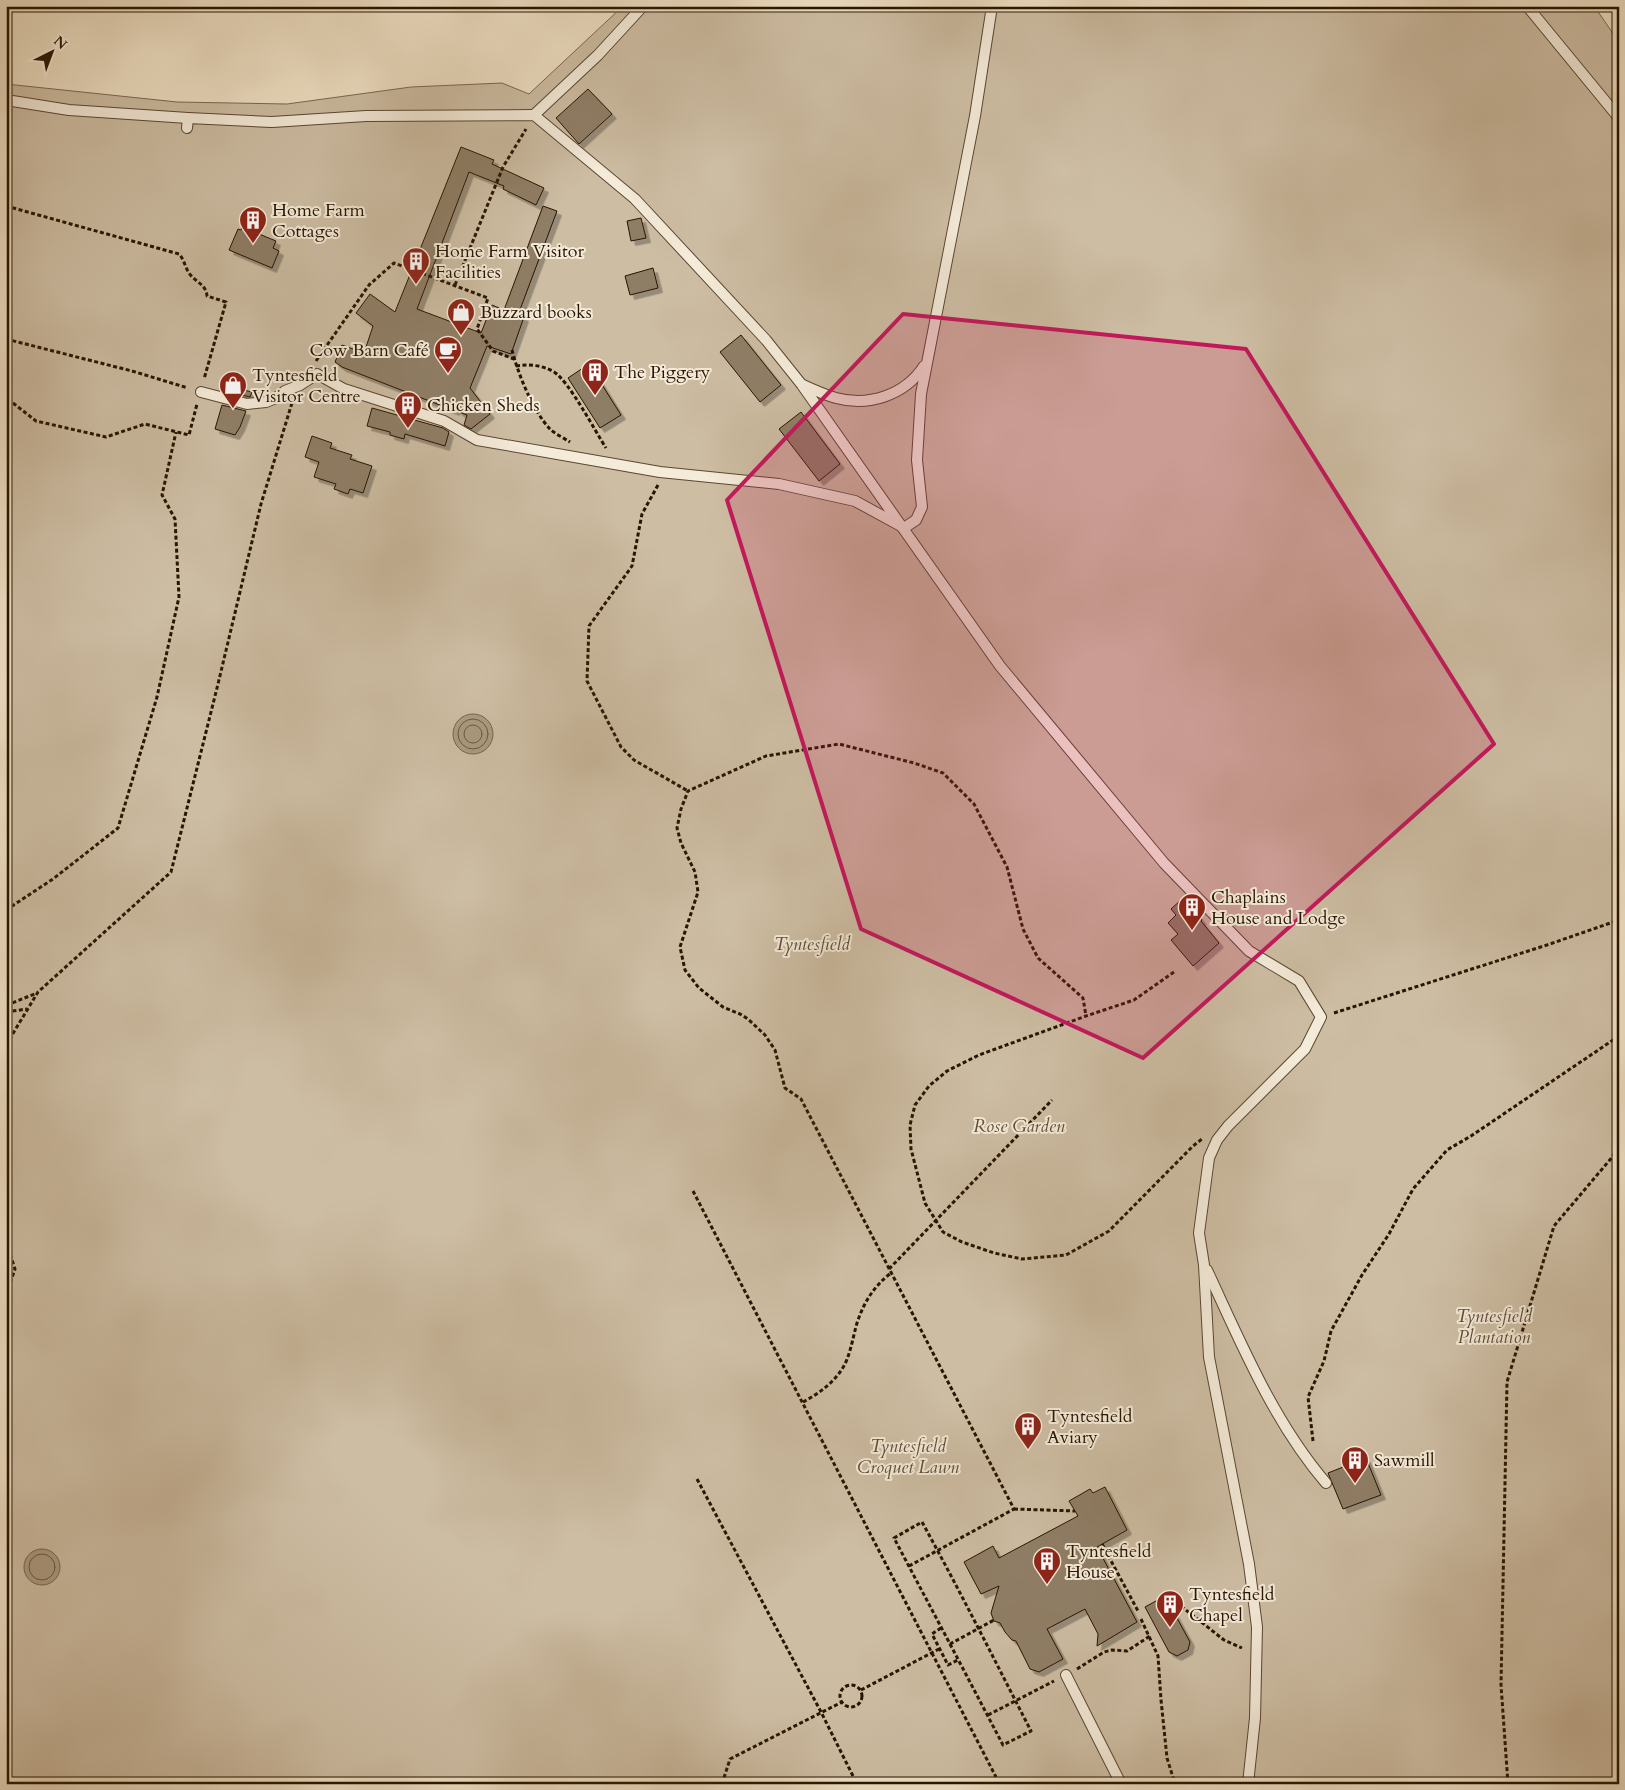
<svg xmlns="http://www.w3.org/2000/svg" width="1625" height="1790" viewBox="0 0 1625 1790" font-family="Cardo,serif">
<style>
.green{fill:#cdbda3;stroke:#7b6852}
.water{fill:#ab9b81;stroke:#77654d}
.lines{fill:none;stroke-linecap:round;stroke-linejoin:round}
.shore{stroke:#6a5840;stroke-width:1}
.building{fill:#8f7e66;stroke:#291400;filter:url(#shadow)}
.lane-casing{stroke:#5a4731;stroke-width:12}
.path{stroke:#291400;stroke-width:3;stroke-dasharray:4 2.5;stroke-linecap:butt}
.lane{stroke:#f4ebd9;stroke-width:10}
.marked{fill:#c2185b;fill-opacity:0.2;stroke:#c2185b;stroke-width:4;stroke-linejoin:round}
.labels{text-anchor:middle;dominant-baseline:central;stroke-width:4;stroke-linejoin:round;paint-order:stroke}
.poi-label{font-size:18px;fill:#291400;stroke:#f4ebd9;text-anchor:start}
.park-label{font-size:18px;font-style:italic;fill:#624f39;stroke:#f4ebd9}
</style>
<defs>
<filter id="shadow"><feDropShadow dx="4.5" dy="4.5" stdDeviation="0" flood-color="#0004"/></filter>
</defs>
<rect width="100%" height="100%" fill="#eee0c4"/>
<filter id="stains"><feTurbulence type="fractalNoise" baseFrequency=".004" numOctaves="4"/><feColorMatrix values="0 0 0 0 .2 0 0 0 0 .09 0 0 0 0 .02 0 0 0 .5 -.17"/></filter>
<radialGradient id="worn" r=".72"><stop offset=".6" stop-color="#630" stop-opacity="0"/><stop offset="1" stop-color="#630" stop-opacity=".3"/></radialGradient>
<!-- green -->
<polygon class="green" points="623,6 1594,6 1619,42 1619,1784 6,1784 6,84 177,102 287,104 411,87 502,83 529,94"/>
<!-- water -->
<g class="water">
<circle cx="473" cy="734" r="20"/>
<circle cx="42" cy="1567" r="18"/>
</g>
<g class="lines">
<!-- shore -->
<g class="shore">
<circle cx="473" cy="734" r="15"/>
<circle cx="473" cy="734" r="9"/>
<circle cx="42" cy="1567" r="13"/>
</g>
</g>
<!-- building -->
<g class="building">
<polygon points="588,89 612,114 579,144 556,118"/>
<polygon points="461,147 494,160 492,164 544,188 536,205 503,189 504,186 469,172 417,309 481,333 492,305 504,310 543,206 557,211 518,315 524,317 511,354 487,346 479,366 470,388 490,414 471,429 464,425 467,415 459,412 456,408 455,411 342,367 335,362 342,345 364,353 373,326 356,313 370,294 395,312"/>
<polygon points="641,218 646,238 631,241 627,221"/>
<polygon points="242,227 276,241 273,248 279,251 272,268 229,250 238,229 241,230"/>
<polygon points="653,268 658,288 630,295 625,276"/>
<polygon points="741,335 781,385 760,402 720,352"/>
<polygon points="589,364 621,415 600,428 568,378"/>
<polygon points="227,386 252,392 250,397 226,391"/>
<polygon points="222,405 246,411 240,427 235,435 215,429"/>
<polygon points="372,408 443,428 449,432 445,446 405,434 404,439 390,435 390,432 367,426"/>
<polygon points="801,412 840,464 819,481 779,429"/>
<polygon points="312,436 332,443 330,448 352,455 350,459 372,466 363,493 350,489 348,494 334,489 336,484 314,477 319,462 305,457"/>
<polygon points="1182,899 1185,900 1202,920 1201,921 1219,943 1193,966 1171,940 1178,934 1168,923 1176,915 1171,909"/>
<polygon points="1366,1458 1381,1495 1343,1509 1328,1473"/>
<polygon points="1105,1487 1127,1530 1097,1547 1137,1622 1097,1646 1098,1634 1085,1609 1047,1629 1063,1659 1039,1672 1030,1669 1016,1641 1012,1640 1005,1632 1000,1623 994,1621 991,1613 999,1586 981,1594 964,1562 993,1546 999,1558 1078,1516 1069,1501 1090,1489 1093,1493"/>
<polygon points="1165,1596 1190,1642 1188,1650 1177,1656 1169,1652 1145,1607"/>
</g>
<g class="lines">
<!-- lane casing -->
<g class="lane-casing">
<g id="lane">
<polyline points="1527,6 1619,118"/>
<polyline points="6,100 69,110 188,118"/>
<polyline points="534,115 598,55 643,6"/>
<polyline points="187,128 188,118 272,122 366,116 534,115 635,199 766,340 802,385 1000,666 1164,863 1249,951 1299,981 1321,1017 1305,1049 1228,1126 1217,1140 1209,1158 1199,1233 1204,1265 1209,1357 1249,1564 1257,1627 1255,1718 1248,1784"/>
<path d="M803,385C814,390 825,395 836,398C869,407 905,395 924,366"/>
<polyline points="201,392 247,404 266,402 276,398 285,391 300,385 317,374 344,389 444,421 477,440 660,472 779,484 855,501 901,526"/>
<polyline points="904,528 916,520 922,507 917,460 921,394 975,116 992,6"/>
<path d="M1207,1270C1241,1343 1273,1421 1326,1483"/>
<polyline points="1066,1675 1121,1784"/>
</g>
</g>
<!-- path -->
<g class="path">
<polyline points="1610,6 1619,18"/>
<path d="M6,206L179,254C184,259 185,267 189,273C195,282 206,284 207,296L226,302L204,379"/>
<polyline points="455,285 503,167 526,129"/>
<polyline points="482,314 488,316"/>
<polyline points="6,339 132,371 188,388"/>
<path d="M512,350C518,374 533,411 550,429C555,434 564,438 570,442"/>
<polyline points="316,361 369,285 394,263 488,298 477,329 493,351 514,359"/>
<path d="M516,366C529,364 542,365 554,372C569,381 595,431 606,448"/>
<polyline points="13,403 36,421 106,437 145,424 189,435 197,404"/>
<polyline points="658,485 642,514 632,566 589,626 587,681 621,747 634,760 688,791"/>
<polyline points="6,910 53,879 118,828 157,697 179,597 175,519 162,495 176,432"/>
<polyline points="1174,972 1134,1000 1086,1016 979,1055 947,1071 929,1086 915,1105 910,1125 911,1149 925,1203 943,1232 962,1242 994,1253 1022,1259 1066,1255 1109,1231 1193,1146 1202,1139"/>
<polyline points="6,1003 12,1003 37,993"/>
<polyline points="6,1012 27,1009"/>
<polyline points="1334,1013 1547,945 1619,920"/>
<polyline points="6,1045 38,992 171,872 218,684 261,504 292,403"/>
<polyline points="693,1191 996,1777"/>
<polyline points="6,1242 15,1269 6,1295"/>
<polyline points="889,1269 1052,1100"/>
<path d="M803,1402C820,1393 836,1381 845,1364C851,1351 853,1337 857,1323C864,1302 874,1286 891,1273"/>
<polyline points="1313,1441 1308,1397 1324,1361 1331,1331 1362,1275 1389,1234 1413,1189 1447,1150 1471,1136 1619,1036"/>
<polyline points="697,1479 821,1712 857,1784"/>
<polyline points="1014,1509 1075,1511"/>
<polyline points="1102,1544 1138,1611"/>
<polyline points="909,1566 1014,1509 801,1099 785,1088 775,1050 765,1035 748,1019 740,1014 723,1007 699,988 685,970 680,947 698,892 695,872 681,843 677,828 681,809 688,791 766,756 839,744 914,763 943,773 974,804 1007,867 1023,929 1038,958 1083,998 1086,1016"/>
<polyline points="1169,1603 1177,1603 1224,1640 1242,1648"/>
<polyline points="1141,1619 1158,1656 1161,1700 1167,1758 1175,1784"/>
<polyline points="941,1628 932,1634 948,1665 958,1660"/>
<path d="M950,1644L1003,1745L1031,1731C995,1661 960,1591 922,1522L894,1538L950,1644L994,1620"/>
<polyline points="1077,1669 1104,1652 1112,1650 1127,1651 1150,1636"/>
<circle cx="851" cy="1696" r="11"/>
<polyline points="861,1690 939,1649"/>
<polyline points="988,1715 1054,1681"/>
<polyline points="722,1784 730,1759 842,1702"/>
<polyline points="1508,1784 1501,1685 1507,1382 1554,1226 1619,1149"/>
</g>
<!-- lane -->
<use href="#lane" class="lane"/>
</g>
<!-- marked area -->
<path class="marked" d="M903,314L1246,349L1494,744L1143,1058L861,929L727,500Z"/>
<!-- icons -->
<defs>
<g id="building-pin" transform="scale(1.4375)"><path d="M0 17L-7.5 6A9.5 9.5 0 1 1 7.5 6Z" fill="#8f2418" stroke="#f4ebd9"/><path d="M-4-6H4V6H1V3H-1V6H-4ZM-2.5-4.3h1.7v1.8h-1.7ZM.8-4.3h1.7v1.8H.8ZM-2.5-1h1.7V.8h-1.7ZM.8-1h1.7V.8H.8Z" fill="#fff"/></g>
<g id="shop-pin" transform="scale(1.4375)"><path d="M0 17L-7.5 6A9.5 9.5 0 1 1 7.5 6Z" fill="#8f2418" stroke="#f4ebd9"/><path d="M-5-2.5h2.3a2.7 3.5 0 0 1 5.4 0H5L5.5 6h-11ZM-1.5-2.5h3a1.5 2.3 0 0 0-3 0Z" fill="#fff"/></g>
<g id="cafe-pin" transform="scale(1.4375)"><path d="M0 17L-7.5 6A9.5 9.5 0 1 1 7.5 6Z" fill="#8f2418" stroke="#f4ebd9"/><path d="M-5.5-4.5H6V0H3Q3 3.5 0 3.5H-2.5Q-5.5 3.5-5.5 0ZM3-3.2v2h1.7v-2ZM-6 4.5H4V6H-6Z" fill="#fff"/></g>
</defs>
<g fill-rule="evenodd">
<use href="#building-pin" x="253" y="220"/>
<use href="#building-pin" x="416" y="261"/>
<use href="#shop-pin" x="461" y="312"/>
<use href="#cafe-pin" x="448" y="350"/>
<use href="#building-pin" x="595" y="372"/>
<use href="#shop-pin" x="233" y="385"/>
<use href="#building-pin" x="408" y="405"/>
<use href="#building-pin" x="1192" y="907"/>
<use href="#building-pin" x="1028" y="1426"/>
<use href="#building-pin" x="1355" y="1460"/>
<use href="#building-pin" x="1047" y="1561"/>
<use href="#building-pin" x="1170" y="1604"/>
</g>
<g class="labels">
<!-- poi labels -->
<g class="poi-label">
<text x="272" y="210">Home Farm<tspan x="272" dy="21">Cottages</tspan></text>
<text x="435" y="251">Home Farm Visitor<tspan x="435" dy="21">Facilities</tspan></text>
<text x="480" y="312">Buzzard books</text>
<text x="429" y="350" text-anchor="end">Cow Barn Café</text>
<text x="614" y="372">The Piggery</text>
<text x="252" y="375">Tyntesfield<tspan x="252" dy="21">Visitor Centre</tspan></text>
<text x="427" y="405">Chicken Sheds</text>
<text x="1211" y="897">Chaplains<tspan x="1211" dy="21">House and Lodge</tspan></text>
<text x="1047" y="1416">Tyntesfield<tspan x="1047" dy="21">Aviary</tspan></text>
<text x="1374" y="1460">Sawmill</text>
<text x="1066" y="1551">Tyntesfield<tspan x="1066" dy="21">House</tspan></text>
<text x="1189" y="1594">Tyntesfield<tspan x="1189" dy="21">Chapel</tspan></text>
</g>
<!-- park labels -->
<g class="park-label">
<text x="812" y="944">Tyntesfield</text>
<text x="1019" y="1126">Rose Garden</text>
<text x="1494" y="1316">Tyntesfield<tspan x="1494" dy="21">Plantation</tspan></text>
<text x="908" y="1446">Tyntesfield<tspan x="908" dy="21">Croquet Lawn</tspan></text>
</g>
</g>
<!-- margin -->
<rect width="1625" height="1790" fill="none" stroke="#eee0c4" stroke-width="25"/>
<rect x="8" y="8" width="1610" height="1775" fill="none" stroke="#291400" stroke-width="2.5"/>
<rect x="12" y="12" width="1600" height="1765" fill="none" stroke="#291400"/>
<!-- north arrow -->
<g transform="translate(52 52) rotate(42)" stroke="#f4ebd9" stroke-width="4" paint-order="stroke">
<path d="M0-4L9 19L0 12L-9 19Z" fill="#291400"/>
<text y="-8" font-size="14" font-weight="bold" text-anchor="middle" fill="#291400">N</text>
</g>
<rect width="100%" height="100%" filter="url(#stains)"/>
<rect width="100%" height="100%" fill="url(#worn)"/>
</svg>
